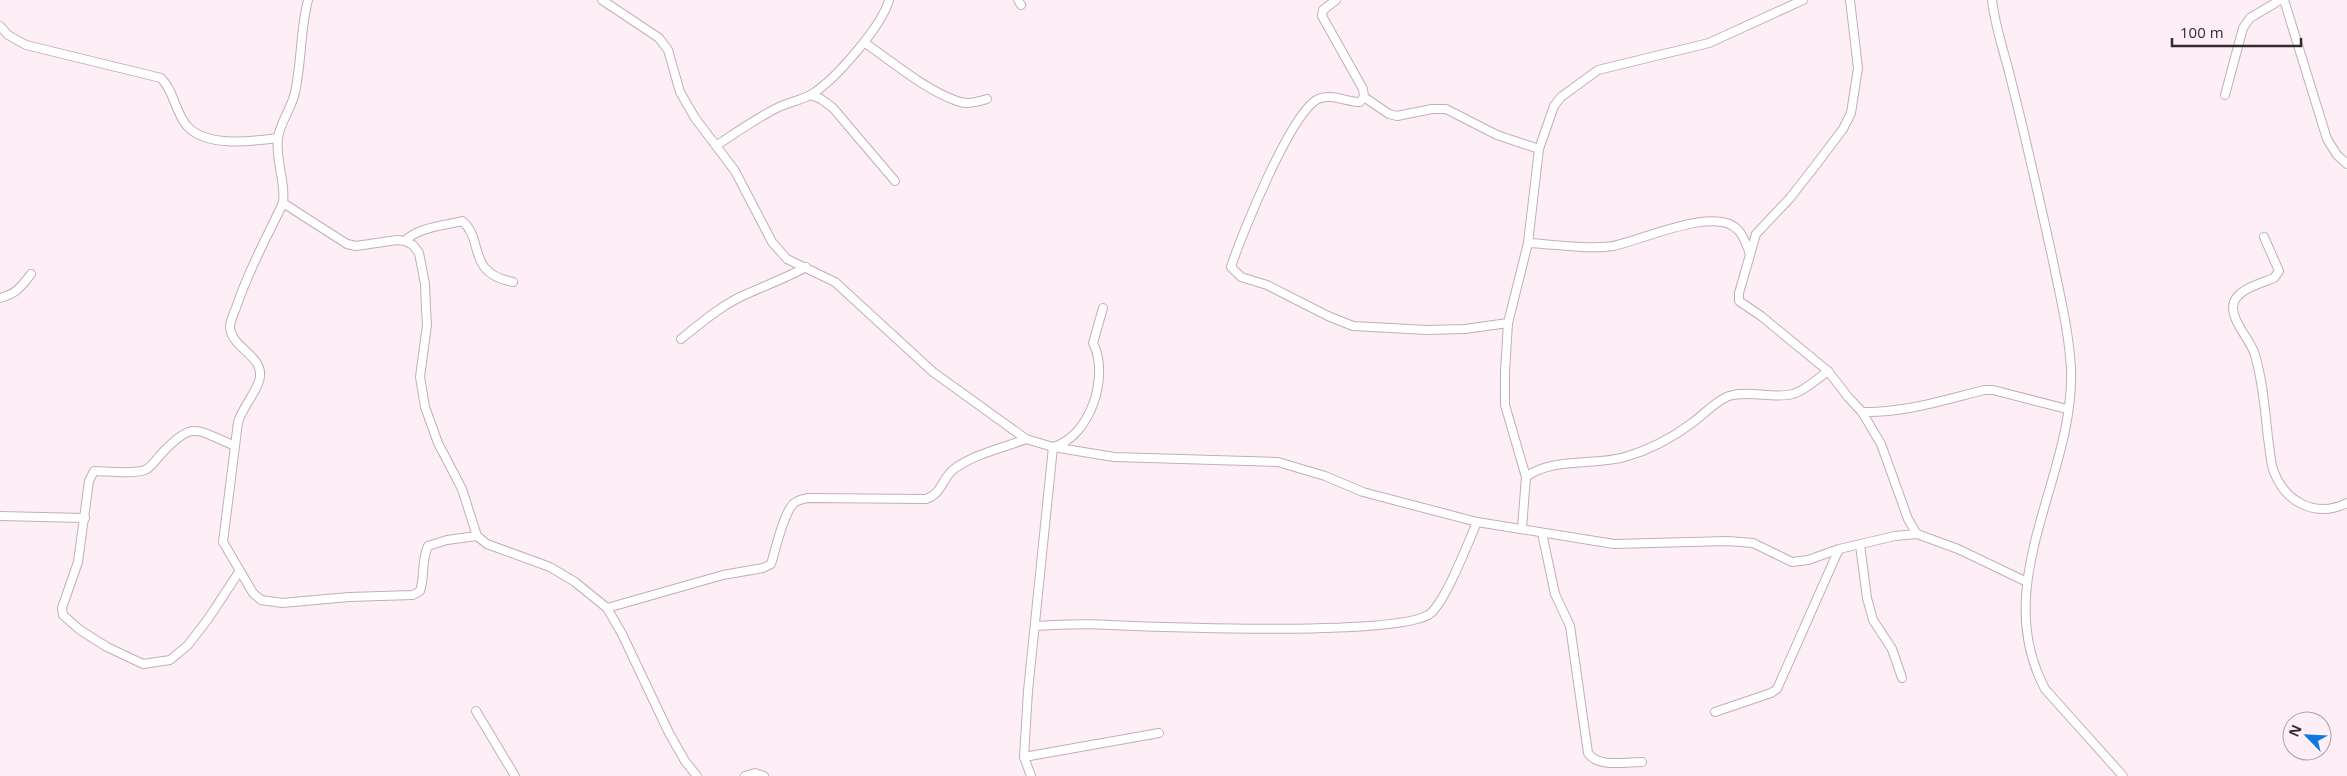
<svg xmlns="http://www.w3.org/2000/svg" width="2347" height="776" viewBox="0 0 2347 776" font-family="'Open Sans',sans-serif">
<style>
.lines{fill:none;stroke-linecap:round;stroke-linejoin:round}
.street-casing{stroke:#c4adb9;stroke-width:10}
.street{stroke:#fff;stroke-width:8}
</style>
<rect width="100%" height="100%" fill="#feeff6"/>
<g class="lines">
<!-- street casing -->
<g class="street-casing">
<g id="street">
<path d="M308,0C300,30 302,61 295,92C292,108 280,122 278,138C275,160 286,182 283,203C267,237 249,269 237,305C235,311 230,320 230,327C231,349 267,356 259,381C255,394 243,407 238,422L223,542L253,593L261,600L282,603L349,597L413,595L420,591C425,577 421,561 428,546L447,540L477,536"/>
<polyline points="602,0 659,38 668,50 680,92 695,118 735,171 772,242 787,259 835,282 933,372 1026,439 1053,447 1114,457 1278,462 1325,476 1363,492 1477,522 1614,544 1728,541 1753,543 1792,562 1808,560 1839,549 1895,536 1917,534 1958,549 2027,582"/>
<polyline points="1018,0 1021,5"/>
<path d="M1336,0L1323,10L1322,16L1363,89L1364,97L1360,102C1347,102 1330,93 1318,99C1291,112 1241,236 1231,267L1241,277L1267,285L1328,316L1353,326L1427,330L1465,329L1508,323"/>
<polyline points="1850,0 1858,68 1851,113 1843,129 1815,166 1790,198 1756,234 1739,293 1739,301 1761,316 1828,371 1848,397 1862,412 1881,444 1908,519 1917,534"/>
<path d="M1992,0C1995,28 2006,57 2012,84C2027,143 2040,202 2053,261C2060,296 2069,332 2071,369C2075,477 1988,582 2045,689L2123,776"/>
<polyline points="2284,0 2327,139 2337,155 2347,164"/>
<path d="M0,26L8,35L26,45L161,78C174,91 175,112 187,126C207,148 253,141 278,138"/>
<path d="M865,43C894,63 924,89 957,101C967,105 977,102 987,99"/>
<polyline points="811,95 821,99 833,108 895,181"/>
<polyline points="2225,95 2243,28 2250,18 2280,0"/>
<polyline points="1364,97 1389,114 1397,116 1432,109 1446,109 1497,135 1539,149"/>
<path d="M717,145C737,132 758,117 779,107C790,102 802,100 812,94C835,80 882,26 889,0"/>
<polyline points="283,203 347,244 356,246 397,240 405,241 413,245 419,253 425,284 426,309 427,325 420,377 425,407 438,443 462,489 477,536 487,544 550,567 575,582 607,608 622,634 669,733 685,761 697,776"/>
<path d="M2264,237L2279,271L2274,278C2262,283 2233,290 2233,307C2233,324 2251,340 2255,355C2263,382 2265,411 2268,438C2270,449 2270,462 2274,472C2286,503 2316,518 2347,503"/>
<path d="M405,241C418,227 444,226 462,221C485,239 465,273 513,282"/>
<path d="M1528,243C1552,244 1590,250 1613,246C1640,241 1716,205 1738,230C1744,236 1747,246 1750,254"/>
<path d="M0,298C16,294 21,287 31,274"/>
<path d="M681,339C702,322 724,303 749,293C769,284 786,278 806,267"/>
<path d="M1862,412C1904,413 1944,400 1984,390H1993L2067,409"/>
<path d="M233,445C196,430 194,420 163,452C158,457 153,465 147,469C137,475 106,471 94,471L89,481L78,562L62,608L63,615L80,630L107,647L143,664L170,660L188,645L208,619L239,572"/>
<path d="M1526,477C1553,457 1593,466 1625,457C1649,450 1672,438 1692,423C1703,415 1717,400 1729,396C1750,390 1773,399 1793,394C1806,390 1817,379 1828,371"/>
<polyline points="0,516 85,518"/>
<polyline points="1522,528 1526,477 1505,405 1505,371 1508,323 1528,243 1539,149 1554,106 1561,97 1598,70 1709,43 1803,0"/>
<path d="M1542,533L1555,594L1570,626L1588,753C1598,768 1625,762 1642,762"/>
<polyline points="1860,545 1867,598 1873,620 1892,649 1902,678"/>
<path d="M607,608L723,575L763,568L771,564C776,548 783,515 793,504C797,500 803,499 808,498L926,499C942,494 942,478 954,469C974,454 1003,448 1026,439"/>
<path d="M1035,626C1060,625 1085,623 1111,625C1158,627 1404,637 1431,613C1447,598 1468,543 1477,522"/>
<polyline points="476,711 515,776"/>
<polyline points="1715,712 1771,693 1777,689 1839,549"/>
<polyline points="1024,757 1159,733"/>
<polyline points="745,776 755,773 764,776"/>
<path d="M1031,776L1024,757L1028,691L1053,447C1090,437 1110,376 1093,343L1103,308"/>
</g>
</g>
<!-- street -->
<use href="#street" class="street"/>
</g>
<!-- north arrow -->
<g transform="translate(2307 736) rotate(294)"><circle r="24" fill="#feeff6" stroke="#ada0a6"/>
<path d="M0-4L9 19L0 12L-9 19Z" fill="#0e79e1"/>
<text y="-8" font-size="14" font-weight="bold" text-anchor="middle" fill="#342a2f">N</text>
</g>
<!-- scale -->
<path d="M2172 38v8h129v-8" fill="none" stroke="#342a2f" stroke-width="2.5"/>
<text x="2180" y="38" font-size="15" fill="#342a2f" stroke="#feeff6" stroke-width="4" paint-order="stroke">100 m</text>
</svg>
